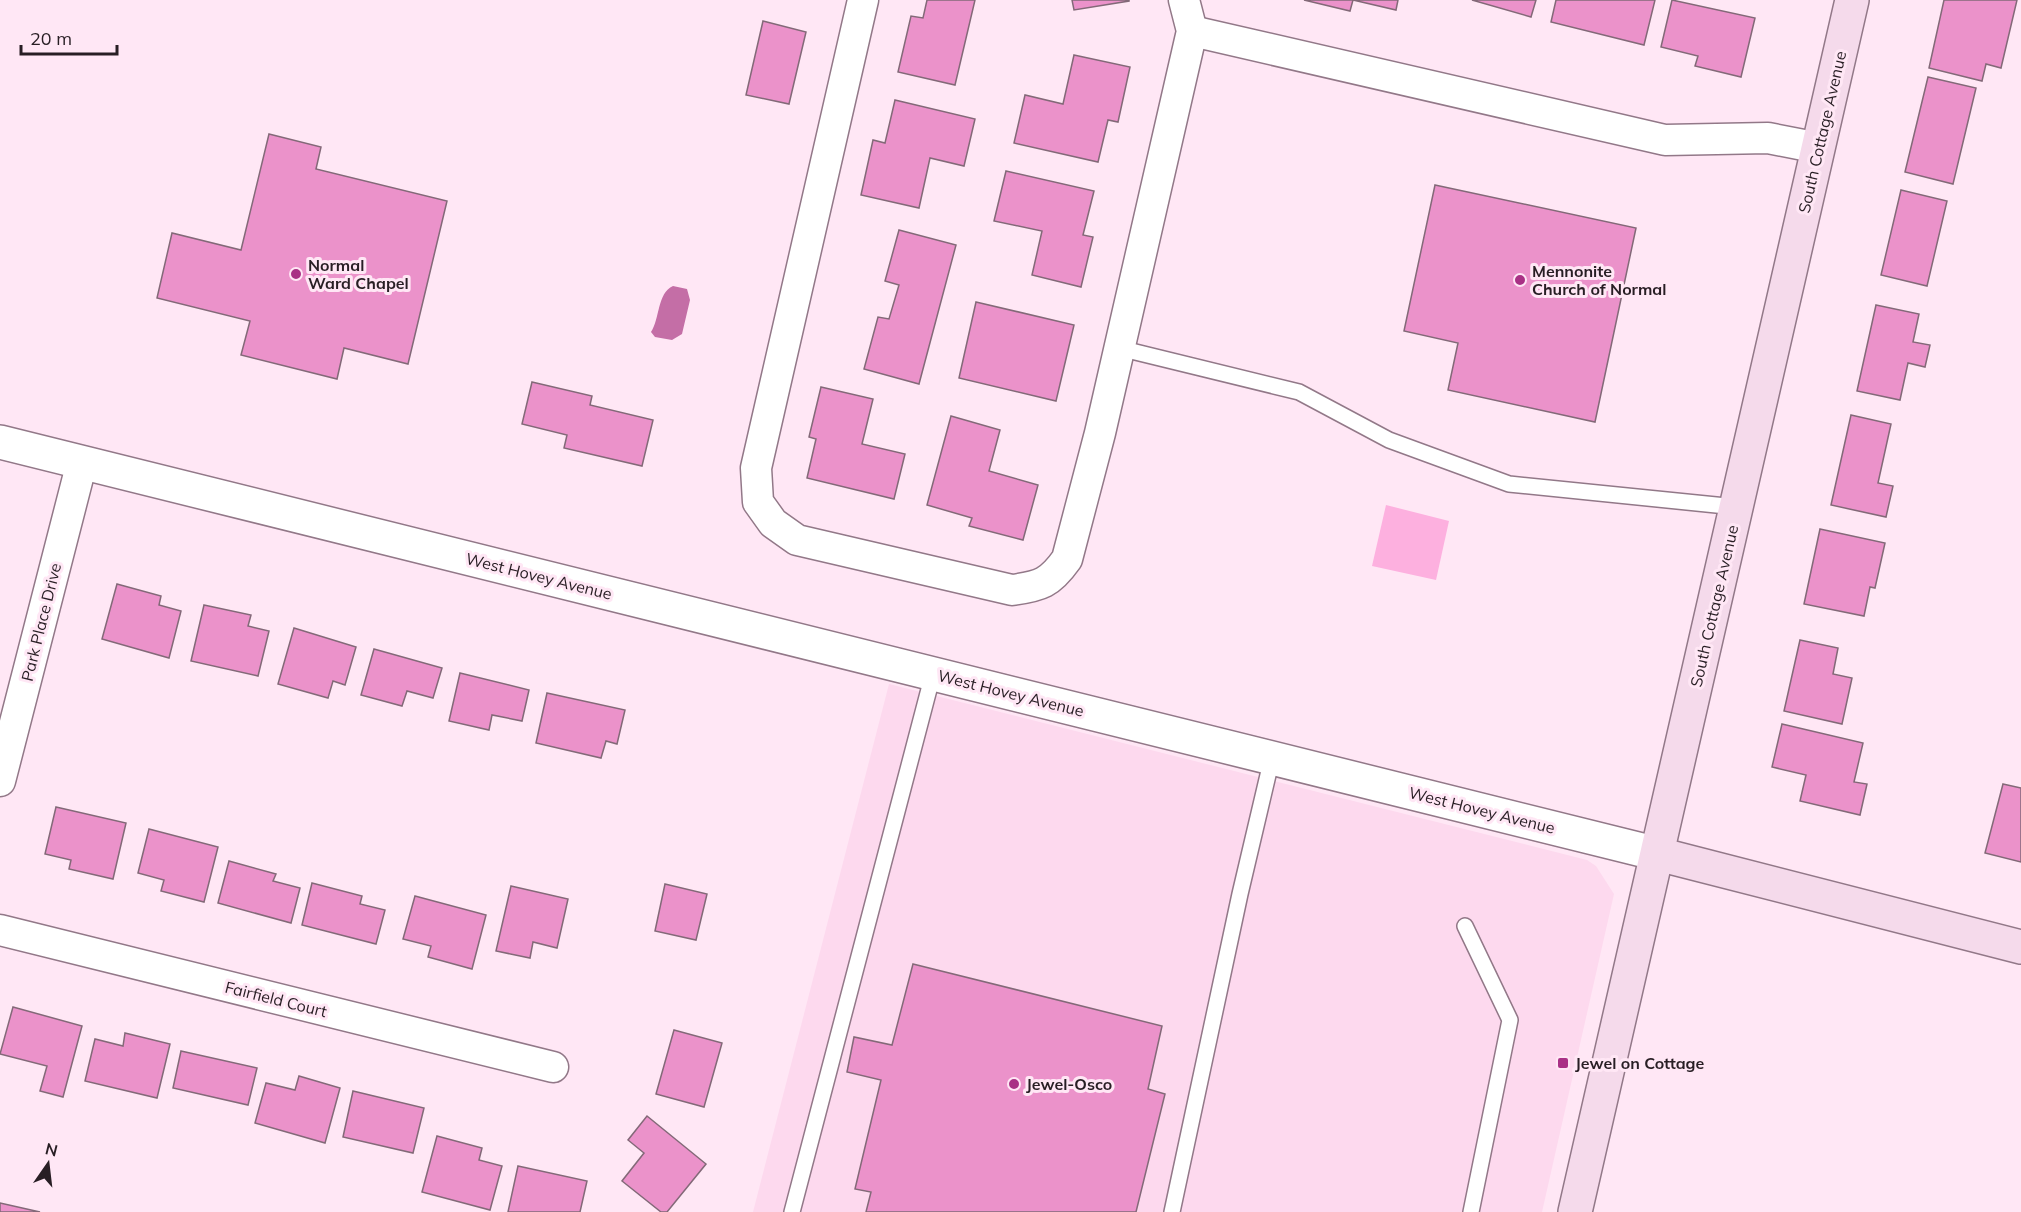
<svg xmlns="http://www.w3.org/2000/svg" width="2021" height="1212" viewBox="0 0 2021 1212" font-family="Mulish,sans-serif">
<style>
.built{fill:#fdd9ee}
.green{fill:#fdb0df}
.water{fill:#c46ea6}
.building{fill:#eb92ca;stroke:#836978;stroke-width:1.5}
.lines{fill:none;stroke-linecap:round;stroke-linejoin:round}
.service-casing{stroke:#927888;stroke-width:18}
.minor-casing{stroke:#927888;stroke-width:33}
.tertiary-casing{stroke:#927888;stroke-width:36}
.secondary-casing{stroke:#927888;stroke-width:36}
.service{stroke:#fff;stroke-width:15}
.minor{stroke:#fff;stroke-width:30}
.tertiary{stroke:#fff;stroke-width:33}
.secondary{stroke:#f5daeb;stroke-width:33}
.poi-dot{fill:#a93085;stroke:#ffe7f5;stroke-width:2}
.labels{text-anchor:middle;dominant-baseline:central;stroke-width:6;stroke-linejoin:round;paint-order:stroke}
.street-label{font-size:16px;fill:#281e24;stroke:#ffe7f5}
.poi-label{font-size:16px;font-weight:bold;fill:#281e24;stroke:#ffe7f5;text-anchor:start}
</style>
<rect width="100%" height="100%" fill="#ffe7f5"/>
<!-- built -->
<polygon class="built" points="889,684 1587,860 1596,866 1614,894 1542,1212 753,1212"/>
<!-- green -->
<polygon class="green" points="1386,505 1449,521 1436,580 1372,566"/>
<!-- water -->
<path class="water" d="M673,286L687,289L690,300L682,334L672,340L655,337L651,332C660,319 657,293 673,286Z"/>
<!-- building -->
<g class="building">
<polygon points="927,0 975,0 955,85 898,72 911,16 923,18"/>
<polygon points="1072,0 1129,0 1129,1 1074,10"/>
<polygon points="1304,0 1398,0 1396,10 1353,0 1350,11"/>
<polygon points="1472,0 1536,0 1531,17"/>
<polygon points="1556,0 1655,0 1644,45 1551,22"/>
<polygon points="1672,0 1755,18 1741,77 1695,66 1698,56 1661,47"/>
<polygon points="1944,0 2017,0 2001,68 1986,64 1982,81 1929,68"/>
<polygon points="763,21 806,32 789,104 746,95"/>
<polygon points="1074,55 1130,67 1118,122 1108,120 1098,162 1014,143 1025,95 1063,104"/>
<polygon points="1928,77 1976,88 1953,184 1905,172"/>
<polygon points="895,100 975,119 964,166 930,158 919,208 861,195 873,140 885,143"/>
<polygon points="269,134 321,147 316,169 447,201 408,364 344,348 337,379 241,355 250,321 157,298 172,233 241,250"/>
<polygon points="1006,171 1094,191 1083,235 1093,237 1081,287 1032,275 1042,231 994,221"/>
<polygon points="1435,185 1636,228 1595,422 1448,390 1458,343 1404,331"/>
<polygon points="1901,190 1947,201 1927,286 1881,275"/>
<polygon points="899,230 956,245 919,384 864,369 878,317 889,319 899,285 885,281"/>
<polygon points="976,302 1074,325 1056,401 959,378"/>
<polygon points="1876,305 1919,314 1913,342 1930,345 1925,367 1908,363 1900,400 1857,391"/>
<polygon points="532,382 592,396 590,405 653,420 642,466 564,448 567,435 522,424"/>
<polygon points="821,387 873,399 862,444 905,454 894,499 807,478 816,439 809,437"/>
<polygon points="1851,415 1891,424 1878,483 1893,486 1886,517 1831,505"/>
<polygon points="951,416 1000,430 989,471 1038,485 1023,540 969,526 972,518 927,505"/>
<polygon points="1820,529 1885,543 1875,588 1870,587 1864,616 1804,604"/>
<polygon points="117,584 161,596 159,605 181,611 169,658 102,639"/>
<polygon points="204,605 251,615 248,626 269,631 258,676 191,661"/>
<polygon points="294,628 356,647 345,685 333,681 328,698 278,684"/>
<polygon points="1800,640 1838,648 1833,674 1852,678 1842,724 1784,711"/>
<polygon points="374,649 442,668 433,698 407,691 402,706 361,695"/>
<polygon points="460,673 529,690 522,721 492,715 489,730 449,721"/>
<polygon points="547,693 625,710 617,744 606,741 601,758 536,743"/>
<polygon points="1782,724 1863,743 1854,782 1867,784 1860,815 1800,801 1806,775 1772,767"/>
<polygon points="2003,784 2021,788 2021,862 1985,853"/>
<polygon points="56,807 126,823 113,879 69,869 71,860 45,854"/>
<polygon points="149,829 218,847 204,902 161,891 164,880 138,873"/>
<polygon points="229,861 276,874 273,881 300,888 291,923 218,903"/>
<polygon points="312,883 362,896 360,904 385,910 376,944 302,925"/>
<polygon points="665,884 707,894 696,940 655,931"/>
<polygon points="511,886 568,899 557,948 533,942 530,958 496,951"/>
<polygon points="415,896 486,915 472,969 428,957 431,946 403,939"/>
<polygon points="913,964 1162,1026 1148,1089 1165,1094 1136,1212 866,1212 871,1192 855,1189 881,1080 847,1072 854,1037 892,1045"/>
<polygon points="13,1007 82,1026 63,1097 40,1091 47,1066 0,1054"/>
<polygon points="674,1030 722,1043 704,1107 656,1094"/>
<polygon points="125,1033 170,1044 157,1098 85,1081 95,1039 123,1046"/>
<polygon points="181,1051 257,1068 248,1105 173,1088"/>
<polygon points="299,1076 340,1088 325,1143 255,1123 266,1083 295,1090"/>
<polygon points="353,1091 424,1108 413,1153 343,1137"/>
<polygon points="647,1116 706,1164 667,1212 661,1212 622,1181 644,1153 628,1140"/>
<polygon points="437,1136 482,1148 479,1160 502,1166 490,1210 422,1192"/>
<polygon points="518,1166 587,1181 580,1212 508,1212"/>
<polygon points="0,1203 40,1212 0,1212"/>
</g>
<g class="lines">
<!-- service casing -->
<g class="service-casing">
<g id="service">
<polyline points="1119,348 1299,392 1389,440 1509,484 1736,507"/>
<polyline points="1465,926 1510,1020 1471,1212"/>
<polyline points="792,1212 933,674"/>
<polyline points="1172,1212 1240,894 1272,758"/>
</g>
</g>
<!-- minor casing -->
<g class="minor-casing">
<g id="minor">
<path d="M863,0L756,468L758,502L773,523L797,540L1012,590C1041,586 1050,583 1067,559L1100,433L1192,31L1184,0"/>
<polyline points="1192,31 1665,140 1768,138 1819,148"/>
<polyline points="0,781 82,462"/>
<polyline points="0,930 553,1067"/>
</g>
</g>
<!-- tertiary casing -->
<g class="tertiary-casing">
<polyline id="tertiary" points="0,442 1658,854"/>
</g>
<!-- secondary casing -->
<g class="secondary-casing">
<g id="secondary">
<polyline points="1658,854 2021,947"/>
<polyline points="1575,1212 1852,0"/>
</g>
</g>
<!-- service -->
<use href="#service" class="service"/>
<!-- minor -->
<use href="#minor" class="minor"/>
<!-- tertiary -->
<use href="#tertiary" class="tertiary"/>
<!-- secondary -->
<use href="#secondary" class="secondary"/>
</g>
<!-- markers -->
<g class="poi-dot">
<circle cx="296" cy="274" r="6"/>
<circle cx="1520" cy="280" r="6"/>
<rect x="1557" y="1057" width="12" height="12" rx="3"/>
<circle cx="1014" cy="1084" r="6"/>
</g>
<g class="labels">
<!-- street labels -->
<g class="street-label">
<text transform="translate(1822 132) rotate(-77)">South Cottage Avenue</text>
<text transform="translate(539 576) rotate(14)">West Hovey Avenue</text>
<text transform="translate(1714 606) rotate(-77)">South Cottage Avenue</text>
<text transform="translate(41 622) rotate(-76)">Park Place Drive</text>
<text transform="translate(1011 693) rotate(14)">West Hovey Avenue</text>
<text transform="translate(1482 810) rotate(14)">West Hovey Avenue</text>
<text transform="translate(276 999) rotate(14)">Fairfield Court</text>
</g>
<!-- poi labels -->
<g class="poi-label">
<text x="308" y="265">Normal<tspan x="308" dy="18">Ward Chapel</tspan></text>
<text x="1532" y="271">Mennonite<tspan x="1532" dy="18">Church of Normal</tspan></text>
<text x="1575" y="1063">Jewel on Cottage</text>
<text x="1026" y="1084">Jewel-Osco</text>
</g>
</g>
<!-- north arrow -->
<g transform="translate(48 1164) rotate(14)" stroke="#ffe7f5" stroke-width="4.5" paint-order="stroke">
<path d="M0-4.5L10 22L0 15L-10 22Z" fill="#281e24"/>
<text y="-9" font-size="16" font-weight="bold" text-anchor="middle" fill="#281e24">N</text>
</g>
<!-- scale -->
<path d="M21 45v9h96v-9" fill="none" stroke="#281e24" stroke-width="3"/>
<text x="30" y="45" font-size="18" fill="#281e24" stroke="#ffe7f5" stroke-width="4.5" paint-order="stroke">20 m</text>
</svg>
